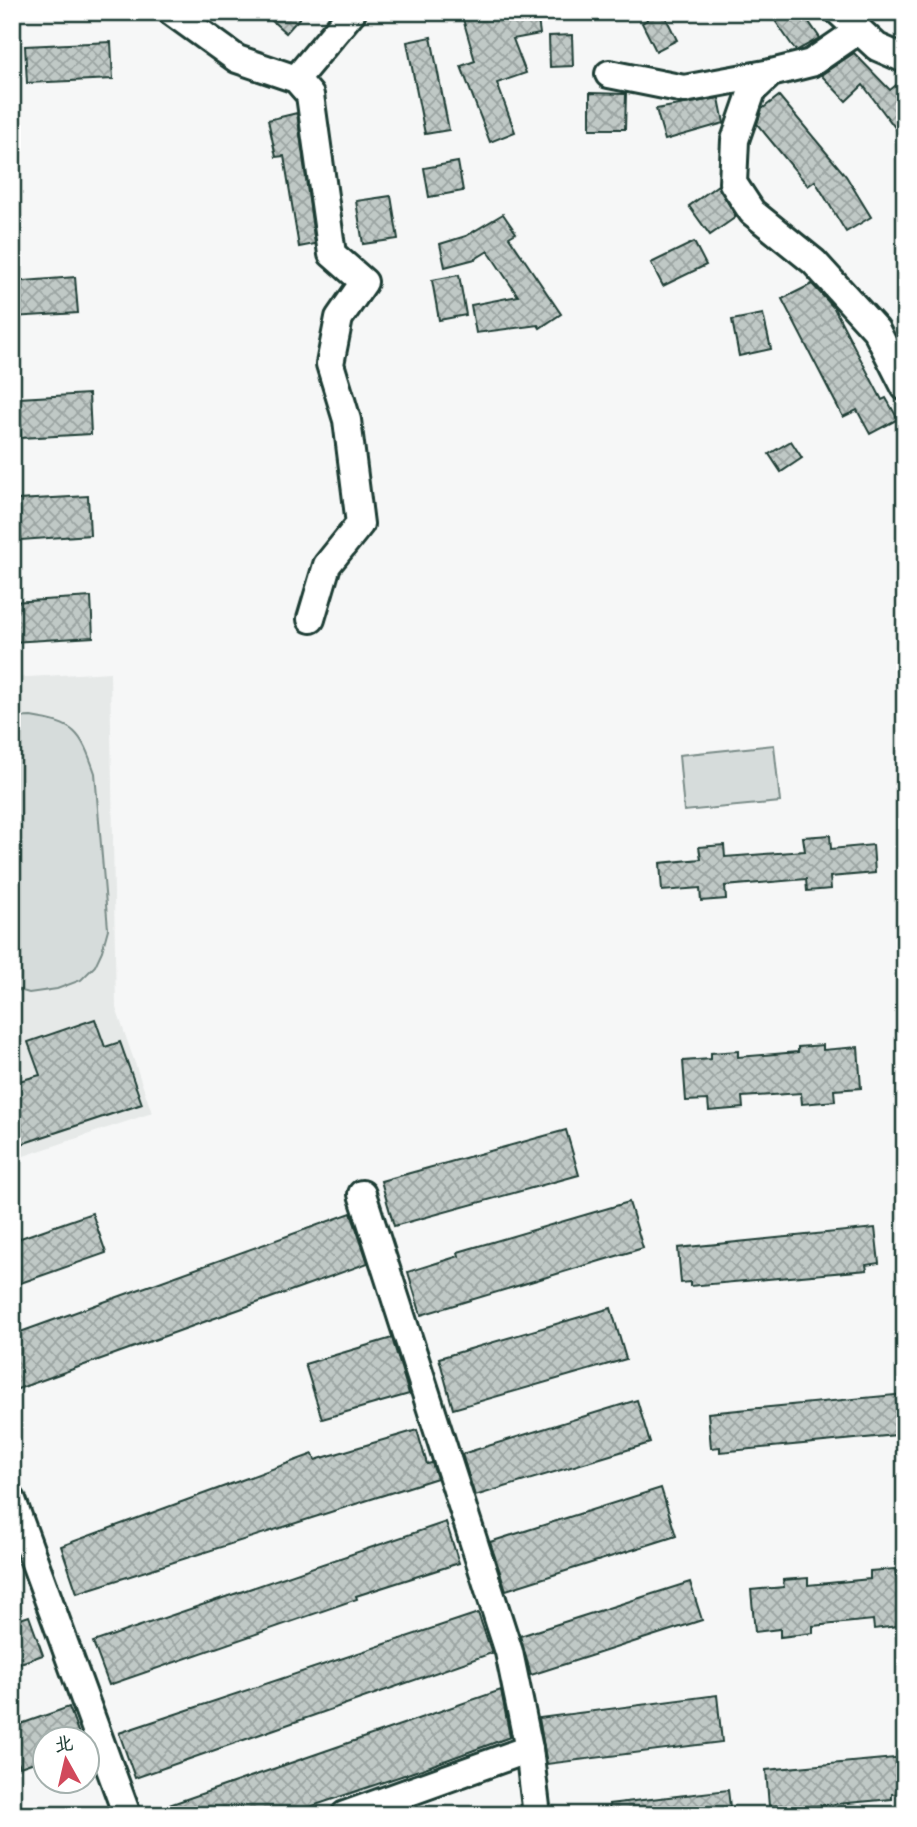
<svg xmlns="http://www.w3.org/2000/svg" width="917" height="1827" viewBox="0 0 917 1827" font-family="Pangolin,'LXGW WenKai TC',sans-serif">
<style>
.built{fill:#e6e9e8}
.green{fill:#d6dcdb;stroke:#7a8c88;stroke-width:2}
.building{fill:url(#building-cross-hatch);stroke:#1f3d34;stroke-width:2}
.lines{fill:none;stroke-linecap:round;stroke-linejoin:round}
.minor-casing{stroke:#1f3d34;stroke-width:32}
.minor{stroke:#fff;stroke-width:26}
</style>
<defs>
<pattern id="building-cross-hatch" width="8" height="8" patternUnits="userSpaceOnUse" patternTransform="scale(1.75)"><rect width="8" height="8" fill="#c0c9c6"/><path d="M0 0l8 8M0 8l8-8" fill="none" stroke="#9ba4a2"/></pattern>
</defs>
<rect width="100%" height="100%" fill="#f6f7f7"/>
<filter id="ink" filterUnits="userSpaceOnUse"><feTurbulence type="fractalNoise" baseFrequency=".0143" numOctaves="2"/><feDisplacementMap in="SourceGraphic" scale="14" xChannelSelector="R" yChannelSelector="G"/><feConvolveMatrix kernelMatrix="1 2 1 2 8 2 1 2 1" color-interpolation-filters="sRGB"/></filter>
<g filter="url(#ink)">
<!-- built -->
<polygon class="built" points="110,672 116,1008 152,1113 12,1160 12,678"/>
<!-- green -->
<g class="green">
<path d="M31,717C75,724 80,730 95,773L108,929L102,951L95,966L81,980L57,989L29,993L12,988V718Z"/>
<polygon points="774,745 780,802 684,811 679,755"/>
</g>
<!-- building -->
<g class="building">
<polygon points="262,12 305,12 286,33"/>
<polygon points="487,12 537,12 540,34 513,39 526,73 497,83 515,132 490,142 461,66 475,61 463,19"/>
<polygon points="645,12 663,12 677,40 656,51 642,23 647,20"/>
<polygon points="789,12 802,12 820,38 796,51 776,22"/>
<polygon points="572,35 573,66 550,67 549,36"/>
<polygon points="431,37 449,130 425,134 407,42"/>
<polygon points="111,42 113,79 27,83 25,46"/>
<polygon points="854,53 890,90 905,78 905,141 863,85 846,101 821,75"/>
<polygon points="590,93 626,94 625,129 590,129"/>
<polygon points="779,96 846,176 871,217 846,232 815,181 808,186 757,124 762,109"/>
<polygon points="719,98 724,123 665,140 656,109"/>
<polygon points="297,113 315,244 299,247 284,156 276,157 268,120"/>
<polygon points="458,162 463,191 429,197 424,168"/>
<polygon points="718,185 736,217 710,235 689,206"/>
<polygon points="391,196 398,239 363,244 356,201"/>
<polygon points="503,214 516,233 509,237 561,314 540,328 538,325 476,333 471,305 518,296 488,251 475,259 445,267 440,244 466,236"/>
<polygon points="694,242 706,265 663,286 651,263"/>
<polygon points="459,275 466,315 439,320 432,280"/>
<polygon points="75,277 78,313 12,317 12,282"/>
<polygon points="812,284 834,308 882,400 886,398 898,419 870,434 857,410 843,417 782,299"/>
<polygon points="763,314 771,349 739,356 732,320"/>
<polygon points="89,394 91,434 21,438 19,398"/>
<polygon points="791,441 802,458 781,472 769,454"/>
<polygon points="88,496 90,535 21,540 18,500"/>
<polygon points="91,597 93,637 12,642 12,602"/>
<polygon points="830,835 831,849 873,845 875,873 830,877 831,889 807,891 806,879 725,886 726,899 701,901 700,888 662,891 660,863 701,859 699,847 724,845 725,857 805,851 803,837"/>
<polygon points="95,1019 105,1047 120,1042 142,1104 12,1147 12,1083 40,1075 28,1042"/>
<polygon points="823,1045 823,1050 858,1047 861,1088 834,1090 835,1101 802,1104 801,1093 742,1097 743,1108 709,1111 708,1100 686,1101 683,1061 711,1059 711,1053 738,1051 738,1057 798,1052 798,1047"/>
<polygon points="566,1130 579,1175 394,1226 381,1181"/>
<polygon points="629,1202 643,1248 421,1315 408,1272 459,1256 458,1252"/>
<polygon points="92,1213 106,1253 12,1286 12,1241"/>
<polygon points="351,1213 368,1263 12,1391 12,1335"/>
<polygon points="875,1228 879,1263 866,1265 867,1270 690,1286 690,1282 681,1283 678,1248"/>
<polygon points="611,1308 626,1359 453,1409 439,1358"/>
<polygon points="392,1338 409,1394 322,1419 305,1364"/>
<polygon points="905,1394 905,1429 896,1430 896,1435 720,1452 720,1447 711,1448 708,1413"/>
<polygon points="637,1400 650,1443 475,1496 462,1454"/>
<polygon points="417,1430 427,1464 432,1463 437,1478 77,1593 61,1546 313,1454 315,1460"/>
<polygon points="661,1488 676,1536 506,1590 490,1542"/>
<polygon points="446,1522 459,1563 356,1596 357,1599 109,1685 93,1642"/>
<polygon points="895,1569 896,1576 905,1575 905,1625 874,1629 873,1620 813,1626 813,1633 780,1637 780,1629 755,1632 751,1590 784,1587 783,1580 808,1578 808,1585 870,1579 870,1571"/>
<polygon points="690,1582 702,1620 531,1675 520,1636"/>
<polygon points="478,1613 492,1653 135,1778 119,1733"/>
<polygon points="29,1616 43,1655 12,1666 12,1622"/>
<polygon points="501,1690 510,1737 422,1769 286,1815 149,1815 149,1812"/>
<polygon points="717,1695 722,1742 547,1764 539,1718"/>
<polygon points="69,1707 81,1740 46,1740 46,1758 20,1767 12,1746 12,1727"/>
<polygon points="905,1757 905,1793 892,1794 892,1799 781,1809 781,1805 769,1806 766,1770"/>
<polygon points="728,1790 731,1815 610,1815 609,1804"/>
</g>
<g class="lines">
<!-- minor casing -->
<g class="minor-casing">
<g id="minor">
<polyline points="172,12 237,59 296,79 310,95 332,254 364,282 339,318 330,364 347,420 360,524 327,565 311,619"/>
<polyline points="839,12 877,47 905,59"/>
<polyline points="859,30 811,63 771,73 752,91 735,140 733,183 752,212 814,262 876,330 905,387"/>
<polyline points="609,74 684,89 771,73"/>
<polyline points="296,79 352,12"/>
<polyline points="362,1194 509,1652 529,1749 537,1815"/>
<polyline points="12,1500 127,1815"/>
<polyline points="345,1815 529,1749"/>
</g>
</g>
<!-- minor -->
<use href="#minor" class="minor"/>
</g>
</g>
<!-- margin -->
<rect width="917" height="1827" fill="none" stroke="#fff" stroke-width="42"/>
<rect x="21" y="21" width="875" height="1785" fill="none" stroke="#1f3d34" stroke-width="2.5" filter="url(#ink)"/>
<!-- north arrow -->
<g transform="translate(66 1760) rotate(352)"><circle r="33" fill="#ffffff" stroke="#a5b1ae" stroke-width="2"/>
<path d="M0-5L12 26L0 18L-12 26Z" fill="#d1495b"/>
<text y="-10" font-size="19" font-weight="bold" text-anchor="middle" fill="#1f3d34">北</text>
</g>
</svg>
